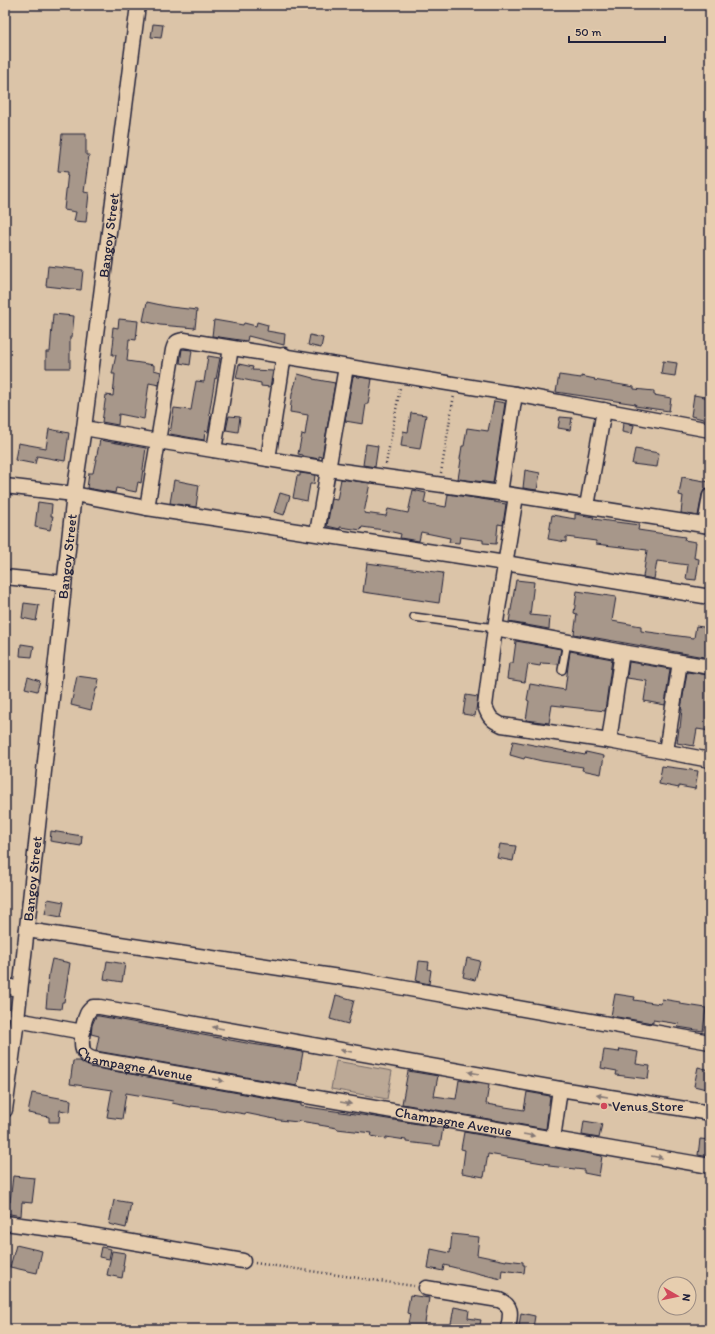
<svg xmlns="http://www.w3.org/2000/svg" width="715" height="1334" viewBox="0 0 715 1334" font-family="Itim,sans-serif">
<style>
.green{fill:#bca996;stroke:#6f6668}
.building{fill:#a7978a;stroke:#22223b}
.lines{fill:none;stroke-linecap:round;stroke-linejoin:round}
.lane-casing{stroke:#22223b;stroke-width:10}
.street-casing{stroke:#22223b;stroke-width:17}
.path{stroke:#22223b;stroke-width:2.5;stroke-dasharray:1 3;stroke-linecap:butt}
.lane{stroke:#e7ceaf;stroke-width:7}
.street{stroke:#e7ceaf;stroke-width:14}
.oneway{fill:#847875}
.poi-dot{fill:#d1495b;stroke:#e7ceaf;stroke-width:1.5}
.labels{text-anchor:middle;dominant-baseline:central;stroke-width:3;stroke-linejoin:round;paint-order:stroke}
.street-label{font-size:14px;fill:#22223b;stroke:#e7ceaf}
.poi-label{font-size:14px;fill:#22223b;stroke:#e7ceaf;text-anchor:start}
</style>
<rect width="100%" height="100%" fill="#dbc4a8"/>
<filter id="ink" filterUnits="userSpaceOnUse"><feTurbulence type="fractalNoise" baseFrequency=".025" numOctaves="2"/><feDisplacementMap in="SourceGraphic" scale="8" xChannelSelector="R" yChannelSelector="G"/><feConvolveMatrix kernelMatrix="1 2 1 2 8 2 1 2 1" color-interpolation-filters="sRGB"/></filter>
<g filter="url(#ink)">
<!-- green -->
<polygon class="green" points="336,1061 392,1071 387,1099 331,1089"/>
<!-- building -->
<g class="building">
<polygon points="153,24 163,25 161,38 151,37"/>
<polygon points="62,134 86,134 86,155 89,155 84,192 89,193 86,222 74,221 76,212 64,210 68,172 58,171"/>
<polygon points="48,266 83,270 81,290 46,286"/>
<polygon points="147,302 170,307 197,310 195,328 160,325 143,321"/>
<polygon points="53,314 74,316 72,337 70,337 70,368 46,368 46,352 50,352"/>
<polygon points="119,319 138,321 136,340 129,339 127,361 154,365 154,370 161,372 159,385 149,383 144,419 119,414 118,425 102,422 106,395 113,396 115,374 112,374 116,355 112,355 114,337 112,337 113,327 118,328"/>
<polygon points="214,320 243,325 244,323 256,326 257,322 268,325 267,331 285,334 284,345 248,336 247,341 212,336"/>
<polygon points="310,335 323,338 321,348 308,345"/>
<polygon points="182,349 192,350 190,365 180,363"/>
<polygon points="208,356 220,358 216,379 215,378 209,415 211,416 208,432 205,431 204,440 170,434 174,408 191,410 196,381 204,382"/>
<polygon points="663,361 677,363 675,376 661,374"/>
<polygon points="239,364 253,367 252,370 273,371 270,387 261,386 261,383 236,378"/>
<polygon points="298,374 313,378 313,379 335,383 322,457 319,456 319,459 303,456 303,455 298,454 302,434 305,435 308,415 290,412 292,394"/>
<polygon points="559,375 581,378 581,376 595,379 594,380 634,387 634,389 654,391 654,395 671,398 669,411 635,406 636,404 556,392"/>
<polygon points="353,376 372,379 368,404 366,404 363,424 345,421"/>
<polygon points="694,395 710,398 710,405 707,420 691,416"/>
<polygon points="494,401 505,403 493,483 458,479 461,460 460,459 462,446 464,446 467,428 488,431"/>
<polygon points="411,413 426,415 420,449 401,446 403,431 408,432"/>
<polygon points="229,416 240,417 238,432 226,430"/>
<polygon points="560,417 572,418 570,430 558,428"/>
<polygon points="623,423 634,425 632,434 622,432"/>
<polygon points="49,429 69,433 65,461 37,456 35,464 15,460 18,443 46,448"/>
<polygon points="100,440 146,448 141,483 138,482 136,492 116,488 115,493 87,488 89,473 93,473"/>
<polygon points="366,444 378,446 375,467 363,465"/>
<polygon points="635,449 659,453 657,467 632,464"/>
<polygon points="525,470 540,473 537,490 523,488"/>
<polygon points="300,473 315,475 314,484 310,484 307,501 293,498 297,476 300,476"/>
<polygon points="682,477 710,482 709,488 704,490 702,494 698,516 681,513 683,496 679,495"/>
<polygon points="341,479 370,483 364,513 386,516 388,509 408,513 413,490 426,493 424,503 446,507 448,494 494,501 494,502 506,504 503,525 498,524 496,544 483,543 483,540 460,537 459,543 449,542 450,538 421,532 419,541 400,538 401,534 384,530 362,527 361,530 340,527 340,529 327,526 332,499 337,500"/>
<polygon points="174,480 199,485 196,507 170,503"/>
<polygon points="280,493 290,496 284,515 274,512"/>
<polygon points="38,502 52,504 51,516 53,516 50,530 35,527"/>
<polygon points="575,514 594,517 593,519 639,525 638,530 685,537 684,540 696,542 694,558 699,559 696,580 686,579 688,565 657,561 654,579 643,577 647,550 596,544 596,541 566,537 566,542 548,539 552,515 575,519"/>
<polygon points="367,563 443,573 439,603 363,592"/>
<polygon points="516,580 534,582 530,615 550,617 549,629 509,622"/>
<polygon points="577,591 616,597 612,621 641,626 641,631 694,638 696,626 710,628 710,658 574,634 577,614 574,613"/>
<polygon points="24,603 39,605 36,621 22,618"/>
<polygon points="516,641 561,649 558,664 541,663 540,666 528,664 525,682 507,679 509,663 513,663"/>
<polygon points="21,644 34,646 32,657 20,656"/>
<polygon points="570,651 612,659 605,711 552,705 549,723 526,720 529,701 527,700 530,684 565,690"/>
<polygon points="629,662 670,669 665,705 644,701 647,681 627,678"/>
<polygon points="687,672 710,675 710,731 697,729 694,746 677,743 679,728 680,728 682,709 681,709"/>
<polygon points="77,676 99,679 97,689 96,689 91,710 71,705"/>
<polygon points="28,677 40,681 37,691 25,688"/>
<polygon points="466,695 478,697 475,716 463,714"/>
<polygon points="513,741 585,755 586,752 604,756 601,774 582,770 583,767 542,761 525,757 524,759 510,755"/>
<polygon points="662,766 698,771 695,789 679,786 679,788 659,784"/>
<polygon points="51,831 82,836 81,846 50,841"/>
<polygon points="500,844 516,846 513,861 497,858"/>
<polygon points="48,899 64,902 61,917 45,914"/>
<polygon points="467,958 480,961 475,980 463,977"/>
<polygon points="52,959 70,963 64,1002 62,1002 61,1009 46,1008 49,973"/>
<polygon points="107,961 125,964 122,982 104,979"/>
<polygon points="419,961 429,962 428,969 431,970 429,984 416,981"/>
<polygon points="615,994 635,997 634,1000 661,1004 662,999 680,1002 680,1004 706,1008 703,1031 678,1027 679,1024 653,1020 653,1023 611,1016"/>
<polygon points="336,995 354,1000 348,1024 330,1019"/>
<polygon points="96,1016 99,1016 252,1044 303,1052 297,1086 96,1051 99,1036 91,1034 92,1025"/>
<polygon points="620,1049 638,1052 636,1064 650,1066 648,1079 616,1075 617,1071 601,1068 604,1050 619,1052"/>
<polygon points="73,1061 80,1061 91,1067 301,1104 301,1106 375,1117 443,1128 440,1146 406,1142 406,1140 386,1137 386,1139 371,1136 372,1133 337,1129 337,1128 319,1125 319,1124 299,1121 298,1122 279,1120 245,1113 245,1114 208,1108 191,1106 191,1107 172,1103 173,1101 126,1093 122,1119 107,1117 112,1090 70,1084"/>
<polygon points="698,1067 710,1070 710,1090 694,1086"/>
<polygon points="408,1071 438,1076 434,1096 456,1099 459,1080 489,1085 486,1104 524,1110 527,1092 550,1096 546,1129 402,1104"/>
<polygon points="32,1093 71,1100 70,1112 60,1110 59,1122 49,1122 49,1117 28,1113"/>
<polygon points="584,1121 602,1124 599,1138 582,1135"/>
<polygon points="464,1132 602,1156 599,1176 584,1173 584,1170 549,1166 549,1164 488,1154 484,1177 462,1173 465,1150 461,1149"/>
<polygon points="700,1139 710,1140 710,1157 698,1155"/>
<polygon points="13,1176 35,1178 32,1203 22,1202 21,1216 5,1213 5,1201 10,1202"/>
<polygon points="114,1200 131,1203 126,1228 109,1224"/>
<polygon points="452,1234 479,1237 477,1255 506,1261 506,1260 523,1262 523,1265 525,1265 524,1273 502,1270 501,1279 444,1265 443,1271 428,1268 431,1249 450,1253"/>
<polygon points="16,1245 42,1251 37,1273 10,1267"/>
<polygon points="101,1247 111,1249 109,1259 99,1257"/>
<polygon points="112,1251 125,1253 123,1266 124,1266 122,1278 107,1275"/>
<polygon points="410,1295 429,1298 424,1329 407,1329 410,1314 407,1313"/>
<polygon points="454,1307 469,1310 468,1318 481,1320 479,1329 450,1329"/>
<polygon points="521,1313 535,1316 533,1328 519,1326"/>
</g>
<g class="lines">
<!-- lane casing -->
<g class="lane-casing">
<g id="lane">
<polyline points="414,617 495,628"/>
<polyline points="562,670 567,642"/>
</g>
</g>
<!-- street casing -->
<g class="street-casing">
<g id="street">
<polyline points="84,428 158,441 328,469 500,493 710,526"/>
<polyline points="214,450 231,348"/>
<polyline points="268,459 284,355"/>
<polyline points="5,486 74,494 147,508 505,563 710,597"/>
<polyline points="500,493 515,394"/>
<path d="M516,496L495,628L485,706C489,717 491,720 502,725L609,741L710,760"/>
<polyline points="587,506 604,410"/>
<path d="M147,508L173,350C175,343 176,341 184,340L515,394L710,430"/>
<polyline points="705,525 710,496"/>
<polyline points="317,533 346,367"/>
<polyline points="5,577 64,583"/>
<polyline points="495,628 622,652 710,667"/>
<polyline points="609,741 622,652"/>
<polyline points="666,751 680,662"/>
<polyline points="27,930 359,980 710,1042"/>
<polyline points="5,985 20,990"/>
<polyline points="17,1020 83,1032"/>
<path id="s1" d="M5,1110L17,1020L74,494L84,428L138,5"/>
<path id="s2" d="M710,1113L560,1089L100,1007H93C91,1009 88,1011 87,1014C83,1022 79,1047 85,1054C87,1057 90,1058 93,1059L710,1166"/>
<polyline points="553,1139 560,1089"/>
<polyline points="5,1223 74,1232 243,1261"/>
<path d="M426,1288L499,1300C514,1306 510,1316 508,1329"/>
</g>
</g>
<!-- path -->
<g class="path">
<polyline points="386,464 400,388"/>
<polyline points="441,473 454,395"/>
<polyline points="255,1263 414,1286"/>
</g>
<!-- lane -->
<use href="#lane" class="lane"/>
<!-- street -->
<use href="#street" class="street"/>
</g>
<!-- one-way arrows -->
<defs><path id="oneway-solid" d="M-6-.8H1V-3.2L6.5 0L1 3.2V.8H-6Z"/></defs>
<g class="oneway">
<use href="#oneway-solid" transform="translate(218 1028) rotate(-170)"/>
<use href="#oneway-solid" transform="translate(346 1051) rotate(-170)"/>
<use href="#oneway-solid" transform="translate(474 1073) rotate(-170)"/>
<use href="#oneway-solid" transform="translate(218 1080) rotate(10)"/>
<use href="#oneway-solid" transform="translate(602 1096) rotate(-171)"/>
<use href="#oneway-solid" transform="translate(346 1103) rotate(10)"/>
<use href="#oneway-solid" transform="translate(529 1135) rotate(10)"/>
<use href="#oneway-solid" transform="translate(657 1157) rotate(10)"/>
</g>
</g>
<!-- markers -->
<circle class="poi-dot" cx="604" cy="1106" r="4"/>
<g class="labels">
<!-- street labels -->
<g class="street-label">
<text stroke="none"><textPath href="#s1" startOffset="881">Bangoy Street</textPath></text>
<text stroke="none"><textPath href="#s1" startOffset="557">Bangoy Street</textPath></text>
<text stroke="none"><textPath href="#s1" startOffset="233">Bangoy Street</textPath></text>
<text stroke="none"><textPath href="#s2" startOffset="728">Champagne Avenue</textPath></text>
<text stroke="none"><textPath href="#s2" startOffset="1052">Champagne Avenue</textPath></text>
</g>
<!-- poi labels -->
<g class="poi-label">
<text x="612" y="1106">Venus Store</text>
</g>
</g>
<!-- margin -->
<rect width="715" height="1334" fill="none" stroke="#e7ceaf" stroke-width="20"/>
<rect x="10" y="10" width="695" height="1314" fill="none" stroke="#22223b" stroke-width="1.5" filter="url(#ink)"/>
<!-- north arrow -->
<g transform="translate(677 1296) rotate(99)"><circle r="19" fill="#e7ceaf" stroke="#988981"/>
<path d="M0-3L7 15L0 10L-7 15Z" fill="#d1495b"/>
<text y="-6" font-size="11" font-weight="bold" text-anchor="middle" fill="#22223b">N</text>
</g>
<!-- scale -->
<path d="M569 36v6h96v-6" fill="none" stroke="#22223b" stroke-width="2"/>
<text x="575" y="36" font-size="12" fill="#22223b" stroke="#e7ceaf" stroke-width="3" paint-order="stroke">50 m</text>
</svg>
